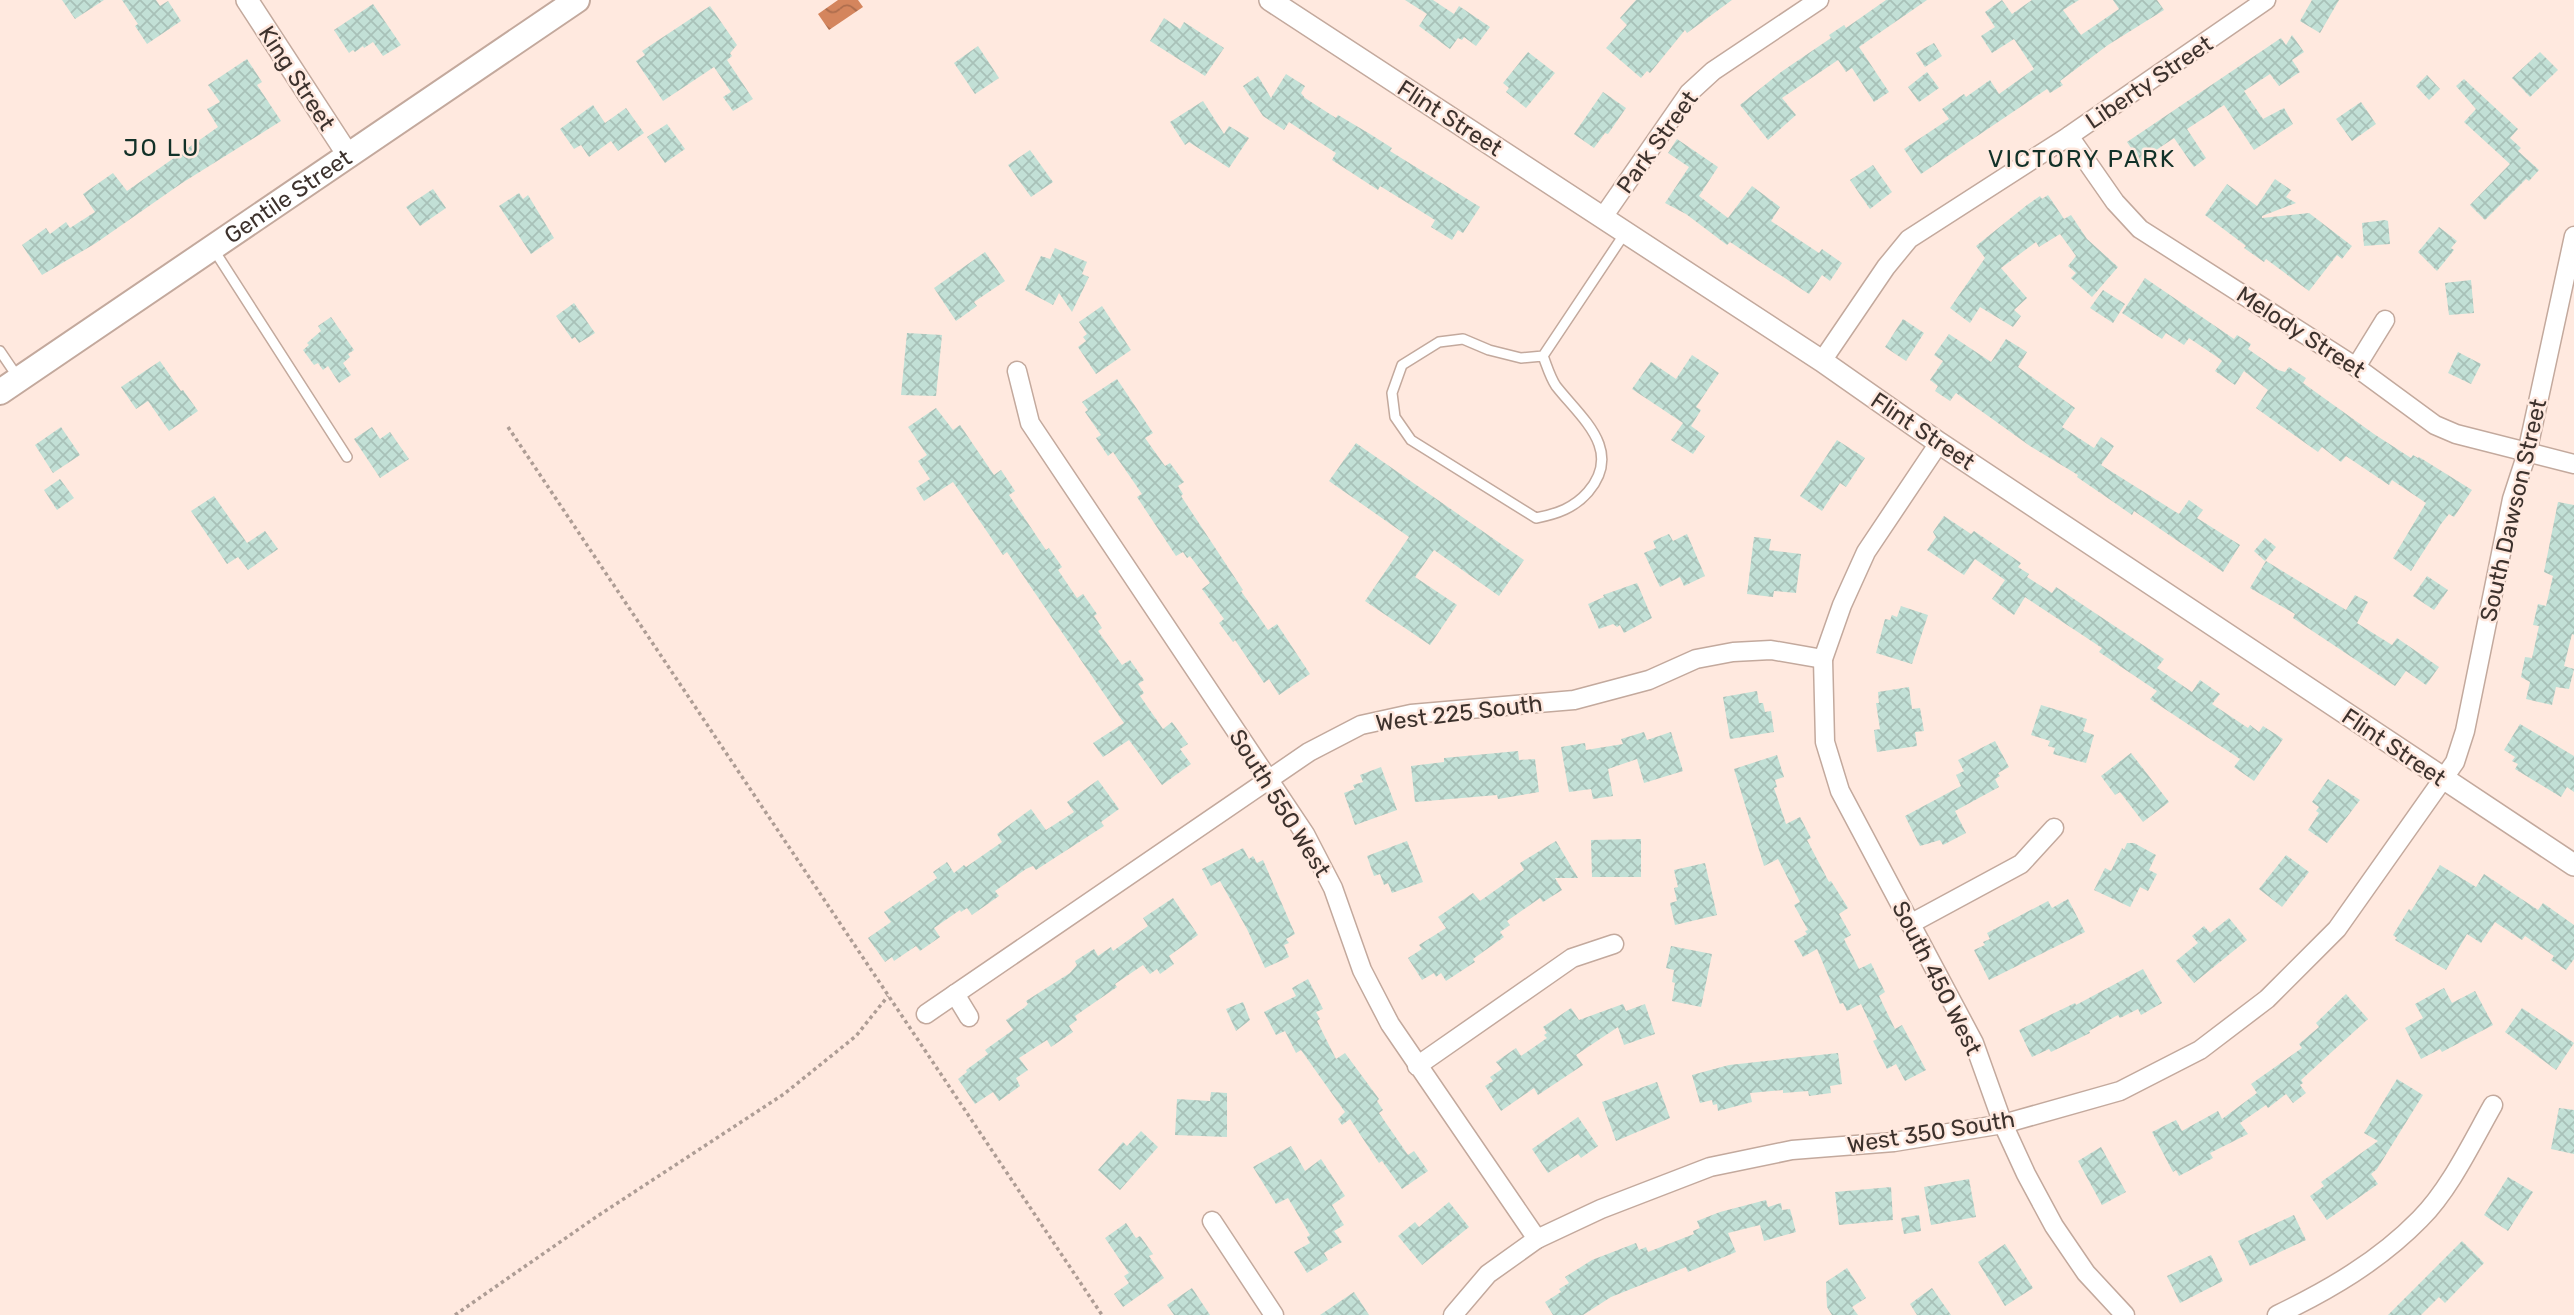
<svg xmlns="http://www.w3.org/2000/svg" width="2574" height="1315" viewBox="0 0 2574 1315" font-family="Rubik,sans-serif">
<style>
.water{fill:url(#water-waves)}
.building{fill:url(#building-cross-hatch)}
.lines{fill:none;stroke-linecap:round;stroke-linejoin:round}
.service-casing{stroke:#c3a99d;stroke-width:12}
.minor-casing{stroke:#c3a99d;stroke-width:21}
.tertiary-casing{stroke:#c3a99d;stroke-width:24}
.secondary-casing{stroke:#c3a99d;stroke-width:28}
.path{stroke:#ae9d95;stroke-width:3.5;stroke-dasharray:3.5 3.5;stroke-linecap:butt}
.service{stroke:#fff;stroke-width:9}
.minor{stroke:#fff;stroke-width:18}
.tertiary{stroke:#fff;stroke-width:21}
.secondary{stroke:#fff;stroke-width:24}
.labels{text-anchor:middle;dominant-baseline:central;stroke-width:5;stroke-linejoin:round;paint-order:stroke}
.street-label{font-size:23px;fill:#3d322d;stroke:#ffe9df}
.neighbourhood-label{font-size:24px;letter-spacing:2px;fill:#123128;stroke:#ffe9df}
</style>
<defs>
<pattern id="water-waves" width="16" height="10" patternUnits="userSpaceOnUse" patternTransform="scale(1.75)"><rect width="16" height="10" fill="#d4855d"/><path d="M0 5q4-4 8 0t8 0" fill="none" stroke="#ad6d4d"/></pattern>
<pattern id="building-cross-hatch" width="8" height="8" patternUnits="userSpaceOnUse" patternTransform="scale(1.75)"><rect width="8" height="8" fill="#c2e0d6"/><path d="M0 0l8 8M0 8l8-8" fill="none" stroke="#a8c1b8"/></pattern>
</defs>
<rect width="100%" height="100%" fill="#ffe9df"/>
<!-- water -->
<polygon class="water" points="838,0 858,0 863,7 829,30 818,14"/>
<!-- building -->
<g class="building">
<polygon points="62,0 104,0 75,19"/>
<polygon points="122,0 156,0 160,6 168,1 181,21 147,44 135,26 138,24"/>
<polygon points="1405,0 1433,0 1454,14 1459,6 1490,27 1476,46 1464,37 1462,40 1458,38 1450,49 1419,26 1427,14"/>
<polygon points="1636,0 1732,0 1687,33 1685,30 1650,73 1647,71 1641,78 1606,48 1627,25 1620,18"/>
<polygon points="1886,0 1927,0 1859,47 1889,92 1874,102 1852,68 1846,72 1838,60 1782,98 1796,115 1768,140 1740,105 1781,72 1831,38 1829,35 1844,25 1846,28"/>
<polygon points="2002,0 2012,14 2032,0 2079,0 2063,10 2081,35 2119,9 2113,0 2157,0 2164,10 2108,45 2060,81 2063,85 2050,93 2047,89 1921,174 1904,149 1949,119 1942,109 1964,94 1966,97 1990,80 1999,94 2034,69 2014,39 1992,53 1981,36 1995,27 1985,12"/>
<polygon points="2312,0 2339,0 2320,33 2300,21"/>
<polygon points="373,4 401,45 383,56 373,42 364,48 363,46 355,52 353,50 349,53 334,30"/>
<polygon points="710,6 737,45 730,53 732,56 727,60 753,99 733,111 723,97 731,92 714,67 663,101 636,61 645,55 642,51"/>
<polygon points="1164,18 1180,29 1184,22 1224,48 1205,76 1150,41"/>
<polygon points="2292,35 2304,52 2292,60 2300,72 2279,86 2270,74 2244,91 2263,119 2284,108 2293,124 2254,150 2224,105 2187,129 2206,158 2194,167 2174,138 2140,161 2127,142 2281,38 2286,45"/>
<polygon points="1934,43 1942,56 1925,67 1916,53"/>
<polygon points="978,46 999,78 975,94 954,63"/>
<polygon points="1528,52 1555,73 1526,108 1506,92 1509,88 1503,83"/>
<polygon points="2540,52 2558,70 2530,97 2512,78"/>
<polygon points="247,59 262,82 257,85 281,121 182,183 96,243 42,275 22,245 46,228 50,234 66,222 70,228 95,212 83,194 113,173 127,191 218,127 207,109 220,102 208,85"/>
<polygon points="1927,72 1939,88 1919,102 1908,87"/>
<polygon points="1286,74 1305,86 1301,93 1305,98 1336,118 1338,115 1370,134 1392,148 1390,151 1480,207 1463,233 1458,230 1452,240 1431,227 1435,220 1380,186 1378,190 1332,160 1336,153 1289,122 1284,130 1263,116 1243,86 1258,76 1271,98"/>
<polygon points="2427,75 2440,89 2429,100 2416,86"/>
<polygon points="2464,79 2518,129 2510,138 2521,148 2518,151 2539,170 2529,181 2526,179 2485,220 2470,205 2510,164 2464,122 2476,109 2456,86"/>
<polygon points="1603,92 1626,108 1608,134 1605,133 1594,148 1574,134"/>
<polygon points="1203,101 1224,134 1229,126 1249,138 1229,168 1189,142 1185,145 1170,122"/>
<polygon points="2361,102 2376,124 2352,141 2336,119"/>
<polygon points="593,105 605,123 626,108 644,133 618,151 611,141 589,157 581,145 574,149 560,129"/>
<polygon points="667,124 685,149 665,163 647,137"/>
<polygon points="1677,139 1718,167 1699,196 1728,218 1752,186 1780,207 1771,221 1819,253 1822,249 1842,263 1830,281 1822,275 1809,294 1730,242 1727,245 1686,214 1665,203 1689,167 1668,153"/>
<polygon points="1030,150 1053,182 1031,197 1008,165"/>
<polygon points="1873,165 1892,192 1870,209 1850,180"/>
<polygon points="2275,179 2291,190 2286,197 2296,203 2262,216 2262,218 2309,213 2352,246 2342,259 2337,255 2309,291 2266,259 2264,262 2244,248 2246,246 2205,215 2227,184 2257,206"/>
<polygon points="433,189 446,208 420,226 406,207"/>
<polygon points="519,193 523,199 528,195 554,238 531,254 499,206"/>
<polygon points="2048,195 2064,219 2071,215 2087,239 2118,267 2092,297 2071,278 2076,273 2068,266 2076,256 2060,234 2039,247 2036,242 2001,268 2027,298 2014,310 2021,316 2013,327 1980,307 1970,323 1950,308 1985,258 1976,246 2027,205 2040,196 2042,199"/>
<polygon points="2385,220 2388,221 2390,244 2364,246 2362,223"/>
<polygon points="2439,227 2457,241 2451,248 2454,250 2437,271 2418,252"/>
<polygon points="1055,248 1087,262 1082,274 1089,277 1072,312 1059,293 1053,305 1025,290 1041,256 1050,259"/>
<polygon points="985,252 1005,281 974,302 977,306 956,321 934,288"/>
<polygon points="2145,278 2234,339 2237,335 2251,344 2248,349 2278,370 2285,372 2289,367 2306,378 2303,383 2374,434 2411,458 2413,455 2418,458 2419,457 2472,490 2454,517 2449,514 2441,524 2411,571 2393,558 2426,503 2392,480 2389,485 2346,456 2341,462 2322,447 2318,452 2256,408 2268,390 2244,371 2235,385 2215,371 2222,361 2220,359 2189,338 2184,345 2166,333 2162,339 2122,313"/>
<polygon points="2471,280 2474,313 2449,315 2445,283"/>
<polygon points="2103,290 2125,304 2113,323 2090,308"/>
<polygon points="574,303 595,333 579,343 575,337 572,339 556,316"/>
<polygon points="1102,306 1131,350 1096,374 1078,347 1086,341 1083,337 1087,334 1079,322"/>
<polygon points="331,317 354,350 348,354 350,357 343,363 351,375 339,383 328,366 323,370 318,363 314,365 303,350 309,345 307,343 321,331 318,326"/>
<polygon points="1903,319 1924,333 1906,361 1885,347"/>
<polygon points="907,333 942,335 936,396 901,395"/>
<polygon points="1949,334 1991,362 2006,339 2027,352 2018,367 2075,408 2062,427 2094,448 2101,437 2114,446 2101,465 2179,514 2189,500 2203,510 2197,518 2240,545 2223,572 2134,511 2132,515 2112,501 2077,477 2078,475 2030,446 1956,393 1950,401 1935,391 1938,386 1930,380 1943,361 1934,355"/>
<polygon points="2458,352 2481,364 2471,384 2448,373"/>
<polygon points="1692,355 1719,373 1696,407 1701,410 1691,426 1705,436 1693,454 1671,440 1683,423 1632,389 1651,362 1676,379"/>
<polygon points="160,361 181,391 183,390 198,411 169,431 148,401 136,409 121,387"/>
<polygon points="1117,379 1153,433 1145,438 1165,466 1170,463 1184,482 1178,486 1183,494 1181,496 1243,590 1241,591 1268,630 1277,624 1310,674 1279,695 1269,679 1264,683 1235,640 1233,642 1219,623 1224,619 1202,589 1210,583 1190,556 1187,558 1183,552 1176,556 1137,497 1142,494 1113,452 1108,456 1096,438 1101,435 1085,412 1088,410 1082,402"/>
<polygon points="936,408 953,430 960,425 994,475 1001,470 1015,491 1009,495 1046,550 1049,548 1062,567 1058,570 1077,598 1083,594 1097,614 1094,616 1102,628 1098,631 1122,665 1130,660 1144,680 1138,684 1144,693 1140,696 1163,729 1172,722 1188,744 1180,749 1191,764 1162,785 1129,740 1103,757 1093,743 1124,723 1007,552 1003,555 953,482 924,501 916,488 930,479 918,461 927,455 908,427"/>
<polygon points="61,427 80,455 53,473 35,445"/>
<polygon points="372,427 380,439 390,432 409,459 380,478 354,439"/>
<polygon points="1837,440 1865,458 1846,487 1840,483 1822,511 1800,496"/>
<polygon points="1356,443 1524,560 1499,596 1434,550 1415,577 1457,605 1430,645 1365,601 1409,537 1329,481"/>
<polygon points="60,479 74,498 57,510 44,490"/>
<polygon points="214,496 247,543 265,531 278,549 248,570 238,557 227,564 191,511"/>
<polygon points="2558,502 2574,505 2574,635 2572,634 2564,666 2574,669 2569,689 2556,687 2552,705 2526,699 2530,682 2521,677 2525,657 2532,658 2539,626 2533,625 2538,604 2546,606 2553,576 2544,572"/>
<polygon points="1944,516 1971,534 1974,531 2021,563 2018,567 2029,574 2027,577 2052,593 2056,587 2164,659 2157,668 2192,692 2200,680 2220,694 2212,704 2248,728 2250,725 2259,732 2263,726 2283,739 2254,781 2234,767 2240,759 2150,699 2157,691 2099,652 2102,648 2025,597 2014,615 1992,599 2005,580 1975,559 1964,575 1927,550 1936,537 1933,532"/>
<polygon points="1669,534 1673,541 1687,534 1705,576 1684,586 1680,577 1660,587 1644,553 1656,548 1653,541"/>
<polygon points="1754,537 1771,539 1769,550 1801,554 1796,593 1774,591 1773,597 1747,594"/>
<polygon points="2265,538 2276,547 2265,561 2254,551"/>
<polygon points="2266,561 2346,610 2355,595 2368,602 2357,623 2392,645 2397,638 2439,667 2426,685 2406,671 2395,686 2293,618 2295,614 2250,588"/>
<polygon points="2427,576 2448,590 2434,610 2413,596"/>
<polygon points="1637,583 1652,618 1624,633 1620,625 1617,627 1613,624 1599,629 1588,604 1604,597 1603,595"/>
<polygon points="1901,606 1928,615 1912,664 1876,653 1885,619 1890,620 1892,615 1897,617"/>
<polygon points="1909,687 1912,709 1920,708 1924,731 1915,732 1917,746 1877,752 1874,730 1880,729 1876,703 1879,703 1878,692"/>
<polygon points="1757,691 1759,703 1763,703 1765,712 1771,711 1774,732 1730,739 1723,697"/>
<polygon points="2041,705 2087,719 2083,731 2094,735 2086,763 2053,754 2055,748 2048,746 2050,741 2031,735"/>
<polygon points="2520,724 2574,756 2574,792 2567,787 2561,797 2515,769 2518,764 2512,761 2515,757 2504,750"/>
<polygon points="1644,732 1647,740 1671,732 1683,771 1644,783 1637,759 1608,769 1613,796 1593,799 1591,789 1569,792 1561,747 1585,743 1586,750 1623,744 1621,739"/>
<polygon points="1995,741 2009,767 1998,773 2000,776 1995,779 1999,787 1955,811 1966,833 1943,845 1940,840 1920,846 1905,816 1961,786 1956,775 1964,771 1958,760"/>
<polygon points="1518,751 1519,760 1535,759 1539,792 1498,799 1497,795 1415,802 1411,766 1444,762 1444,758"/>
<polygon points="2131,753 2169,802 2143,822 2120,792 2115,795 2101,776"/>
<polygon points="1777,755 1784,777 1775,780 1777,787 1774,788 1786,824 1800,817 1811,838 1807,840 1829,882 1831,881 1848,908 1839,914 1851,935 1844,939 1859,969 1871,963 1885,992 1879,996 1895,1029 1902,1025 1926,1070 1905,1081 1896,1064 1887,1069 1873,1041 1877,1039 1861,1004 1847,1011 1843,1003 1840,1004 1817,949 1803,957 1794,941 1807,934 1805,931 1808,930 1794,905 1800,902 1778,859 1764,866 1734,769"/>
<polygon points="1381,767 1397,810 1355,825 1344,793 1355,789 1353,785 1363,782 1360,775"/>
<polygon points="2328,779 2360,800 2327,843 2308,830 2319,813 2316,811 2319,807 2312,802"/>
<polygon points="1098,780 1119,809 1101,822 1104,826 1036,870 1033,866 1026,869 995,891 999,896 972,915 967,908 961,912 960,910 934,928 940,937 920,951 916,946 894,961 892,957 885,962 868,938 891,922 884,912 900,901 901,903 937,878 933,872 947,862 954,873 964,865 966,867 1002,842 997,834 1031,809 1046,830 1074,812 1067,802"/>
<polygon points="1641,839 1641,877 1592,877 1591,840"/>
<polygon points="1407,841 1423,882 1392,893 1388,883 1384,885 1380,874 1374,876 1367,856"/>
<polygon points="1556,841 1578,878 1555,878 1562,890 1543,902 1540,898 1507,921 1510,925 1500,932 1504,937 1473,959 1475,962 1446,981 1441,973 1436,977 1434,973 1422,980 1408,958 1422,949 1419,945 1446,928 1438,917 1473,893 1480,901 1524,870 1520,863"/>
<polygon points="2127,843 2134,843 2156,855 2149,870 2157,874 2148,891 2140,887 2130,907 2094,890 2105,868 2111,871 2122,848 2124,850"/>
<polygon points="1243,848 1249,859 1253,856 1257,863 1263,860 1295,934 1286,939 1289,943 1284,945 1289,957 1265,968 1247,929 1220,881 1211,886 1202,869"/>
<polygon points="2286,855 2309,872 2282,907 2259,889"/>
<polygon points="1705,863 1717,915 1675,925 1670,903 1677,901 1674,888 1678,887 1674,870"/>
<polygon points="2440,865 2476,887 2484,874 2538,910 2543,903 2574,925 2574,959 2566,970 2551,960 2554,956 2525,936 2522,940 2495,922 2481,943 2467,934 2446,970 2395,940 2397,938 2393,935 2409,909 2411,911"/>
<polygon points="1173,898 1198,935 1169,956 1174,964 1160,974 1157,969 1150,974 1143,965 1115,984 1117,987 1075,1016 1077,1020 1069,1026 1073,1032 1051,1047 1047,1040 1019,1058 1028,1070 1016,1078 1020,1086 999,1101 993,1092 975,1104 958,1079 967,1072 966,1070 988,1054 985,1050 1013,1030 1006,1020 1024,1008 1028,1004 1026,1001 1070,973 1077,965 1075,961 1094,949 1098,956 1111,947 1113,951 1144,929 1148,926 1143,918"/>
<polygon points="2068,899 2085,932 1989,980 1974,950 1985,945 1983,942 1990,939 1987,933 2048,901 2052,908"/>
<polygon points="2229,918 2247,940 2194,983 2176,961 2198,943 2192,936 2204,926 2210,933"/>
<polygon points="1671,946 1712,954 1701,1007 1672,1001 1675,983 1672,982 1674,970 1666,968"/>
<polygon points="2143,969 2162,1003 2141,1015 2138,1009 2120,1018 2118,1015 2089,1031 2090,1033 2051,1052 2049,1049 2032,1057 2019,1030 2075,1003 2076,1005"/>
<polygon points="1308,979 1323,1009 1316,1012 1320,1019 1317,1021 1336,1059 1345,1053 1379,1099 1377,1101 1383,1110 1379,1113 1408,1155 1414,1151 1428,1171 1402,1189 1382,1161 1379,1163 1350,1119 1342,1125 1338,1119 1345,1112 1301,1050 1296,1053 1285,1031 1276,1035 1264,1012 1296,996 1292,988"/>
<polygon points="2444,988 2452,1003 2475,991 2493,1025 2442,1052 2440,1049 2421,1059 2405,1028 2423,1018 2415,1004"/>
<polygon points="2346,994 2368,1019 2301,1080 2303,1083 2300,1085 2306,1093 2293,1103 2286,1094 2268,1108 2266,1105 2240,1123 2248,1134 2210,1153 2213,1158 2179,1176 2176,1170 2173,1172 2152,1132 2176,1120 2182,1131 2218,1111 2222,1119 2257,1093 2251,1084 2302,1048 2299,1044 2319,1027 2316,1023"/>
<polygon points="1243,1002 1250,1020 1236,1031 1226,1009"/>
<polygon points="1623,1004 1626,1011 1645,1004 1655,1034 1624,1045 1618,1027 1576,1055 1583,1065 1538,1095 1534,1088 1501,1111 1485,1086 1493,1081 1490,1077 1502,1069 1496,1062 1516,1048 1521,1056 1547,1038 1544,1035 1547,1033 1543,1027 1571,1008 1579,1020"/>
<polygon points="2522,1008 2574,1043 2556,1070 2505,1032"/>
<polygon points="1838,1053 1842,1084 1830,1086 1831,1093 1809,1096 1808,1091 1783,1093 1783,1090 1750,1093 1752,1102 1718,1111 1717,1104 1713,1105 1712,1100 1700,1103 1692,1075 1729,1065"/>
<polygon points="2397,1079 2423,1095 2377,1169 2371,1174 2378,1184 2327,1220 2310,1196 2324,1186 2321,1182 2378,1141 2364,1133"/>
<polygon points="1657,1082 1670,1118 1616,1141 1602,1102"/>
<polygon points="1211,1092 1227,1093 1227,1137 1175,1135 1177,1099 1210,1101"/>
<polygon points="2559,1108 2574,1110 2574,1154 2551,1149"/>
<polygon points="1578,1117 1598,1146 1581,1158 1578,1154 1548,1173 1532,1149"/>
<polygon points="1141,1131 1158,1147 1120,1190 1098,1170 1123,1142 1127,1146"/>
<polygon points="1291,1146 1305,1171 1321,1159 1345,1196 1332,1205 1344,1225 1334,1231 1342,1242 1324,1253 1328,1260 1307,1273 1294,1252 1310,1243 1307,1237 1310,1235 1288,1198 1276,1204 1253,1167"/>
<polygon points="2101,1147 2126,1192 2102,1205 2078,1161"/>
<polygon points="2508,1177 2533,1192 2508,1231 2484,1215"/>
<polygon points="1969,1179 1976,1217 1931,1225 1924,1187"/>
<polygon points="1891,1187 1893,1220 1839,1225 1835,1192"/>
<polygon points="1766,1200 1768,1207 1781,1203 1782,1210 1790,1209 1796,1232 1764,1241 1760,1225 1728,1233 1736,1252 1688,1272 1686,1267 1611,1297 1583,1315 1553,1315 1545,1302 1561,1292 1559,1289 1569,1283 1565,1277 1592,1260 1636,1243 1639,1250 1646,1247 1648,1252 1694,1234 1693,1231 1700,1228 1697,1221 1720,1212"/>
<polygon points="1449,1202 1469,1227 1422,1265 1398,1236 1415,1222 1419,1227"/>
<polygon points="1919,1215 1921,1231 1904,1234 1901,1218"/>
<polygon points="2294,1215 2306,1240 2250,1266 2238,1241"/>
<polygon points="1126,1223 1136,1238 1140,1236 1153,1254 1149,1256 1164,1278 1123,1307 1114,1294 1129,1283 1124,1276 1129,1273 1105,1238"/>
<polygon points="2462,1241 2484,1263 2445,1303 2439,1297 2421,1315 2388,1315"/>
<polygon points="2005,1244 2033,1288 2005,1306 1978,1262"/>
<polygon points="2211,1255 2223,1281 2180,1303 2167,1276"/>
<polygon points="1847,1268 1866,1298 1852,1307 1858,1315 1832,1315 1827,1307 1826,1282"/>
<polygon points="1192,1288 1210,1315 1174,1315 1167,1305"/>
<polygon points="1932,1288 1951,1315 1917,1315 1910,1304"/>
<polygon points="1354,1292 1369,1315 1320,1315"/>
</g>
<g class="lines">
<!-- service casing -->
<g class="service-casing">
<g id="service">
<polyline points="214,250 347,457"/>
<polyline points="0,351 19,379"/>
<path d="M1543,356C1547,366 1550,377 1556,386C1581,418 1624,450 1588,492C1574,508 1557,514 1536,518L1411,440L1395,417L1392,393L1402,365L1439,342L1463,339L1489,350L1521,358L1543,356L1625,233"/>
</g>
</g>
<!-- minor casing -->
<g class="minor-casing">
<g id="minor">
<polyline points="2069,136 2115,202 2140,229 2356,367 2435,425 2456,434 2574,464"/>
<polyline points="1603,217 1689,93 1713,71 1819,0"/>
<polyline points="1822,361 1886,267 1909,239 2069,136 2266,0"/>
<polyline points="2356,367 2385,320"/>
<polyline points="1017,371 1030,423 1305,834 1333,888 1362,970 1390,1024 1537,1239"/>
<polyline points="1939,443 1866,552 1842,605 1823,659 1825,742 1840,791 1974,1043 2003,1124 2026,1174 2054,1226 2086,1273 2125,1315"/>
<polyline points="1910,924 2021,864 2054,828"/>
<polyline points="955,994 969,1017"/>
<polyline points="926,1014 1309,752 1361,725 1411,714 1574,700 1649,680 1696,659 1733,652 1771,650 1823,659"/>
<polyline points="1417,1066 1572,958 1614,944"/>
<polyline points="1212,1221 1274,1315"/>
<polyline points="1453,1315 1488,1274 1537,1239 1601,1209 1710,1167 1792,1150 1894,1142 2003,1124 2120,1091 2200,1050 2267,999 2337,929 2455,762 2465,731 2512,499 2527,453 2574,236"/>
<path d="M2277,1315C2329,1290 2379,1261 2420,1219C2450,1189 2472,1142 2493,1105"/>
</g>
</g>
<!-- tertiary casing -->
<g class="tertiary-casing">
<g id="tertiary">
<polyline points="247,0 348,155"/>
<polyline points="1270,0 1822,361 1939,443 2574,865"/>
</g>
</g>
<!-- secondary casing -->
<g class="secondary-casing">
<g id="secondary">
<path id="s1" d="M0,392L577,0"/>
</g>
</g>
<!-- path -->
<g class="path">
<polyline points="508,427 1102,1315"/>
<polyline points="455,1315 596,1217 784,1094 856,1036 888,996"/>
</g>
<!-- service -->
<use href="#service" class="service"/>
<!-- minor -->
<use href="#minor" class="minor"/>
<!-- tertiary -->
<use href="#tertiary" class="tertiary"/>
<!-- secondary -->
<use href="#secondary" class="secondary"/>
</g>
<g class="labels">
<!-- street labels -->
<g class="street-label">
<text transform="translate(297 78) rotate(57)">King Street</text>
<text transform="translate(2149 82) rotate(-34)">Liberty Street</text>
<text transform="translate(1450 118) rotate(33)">Flint Street</text>
<text transform="translate(1657 142) rotate(-54)">Park Street</text>
<text stroke="none"><textPath href="#s1" startOffset="348">Gentile Street</textPath></text>
<text transform="translate(2301 332) rotate(33)">Melody Street</text>
<text transform="translate(1923 431) rotate(34)">Flint Street</text>
<text transform="translate(2513 510) rotate(-77)">South Dawson Street</text>
<text transform="translate(1459 713) rotate(-7)">West 225 South</text>
<text transform="translate(2394 747) rotate(34)">Flint Street</text>
<text transform="translate(1280 803) rotate(58)">South 550 West</text>
<text transform="translate(1937 978) rotate(63)">South 450 West</text>
<text transform="translate(1931 1132) rotate(-9)">West 350 South</text>
</g>
<!-- neighbourhood labels -->
<g class="neighbourhood-label">
<text x="162" y="148">JO LU</text>
<text x="2082" y="159">VICTORY PARK</text>
</g>
</g>
</svg>
